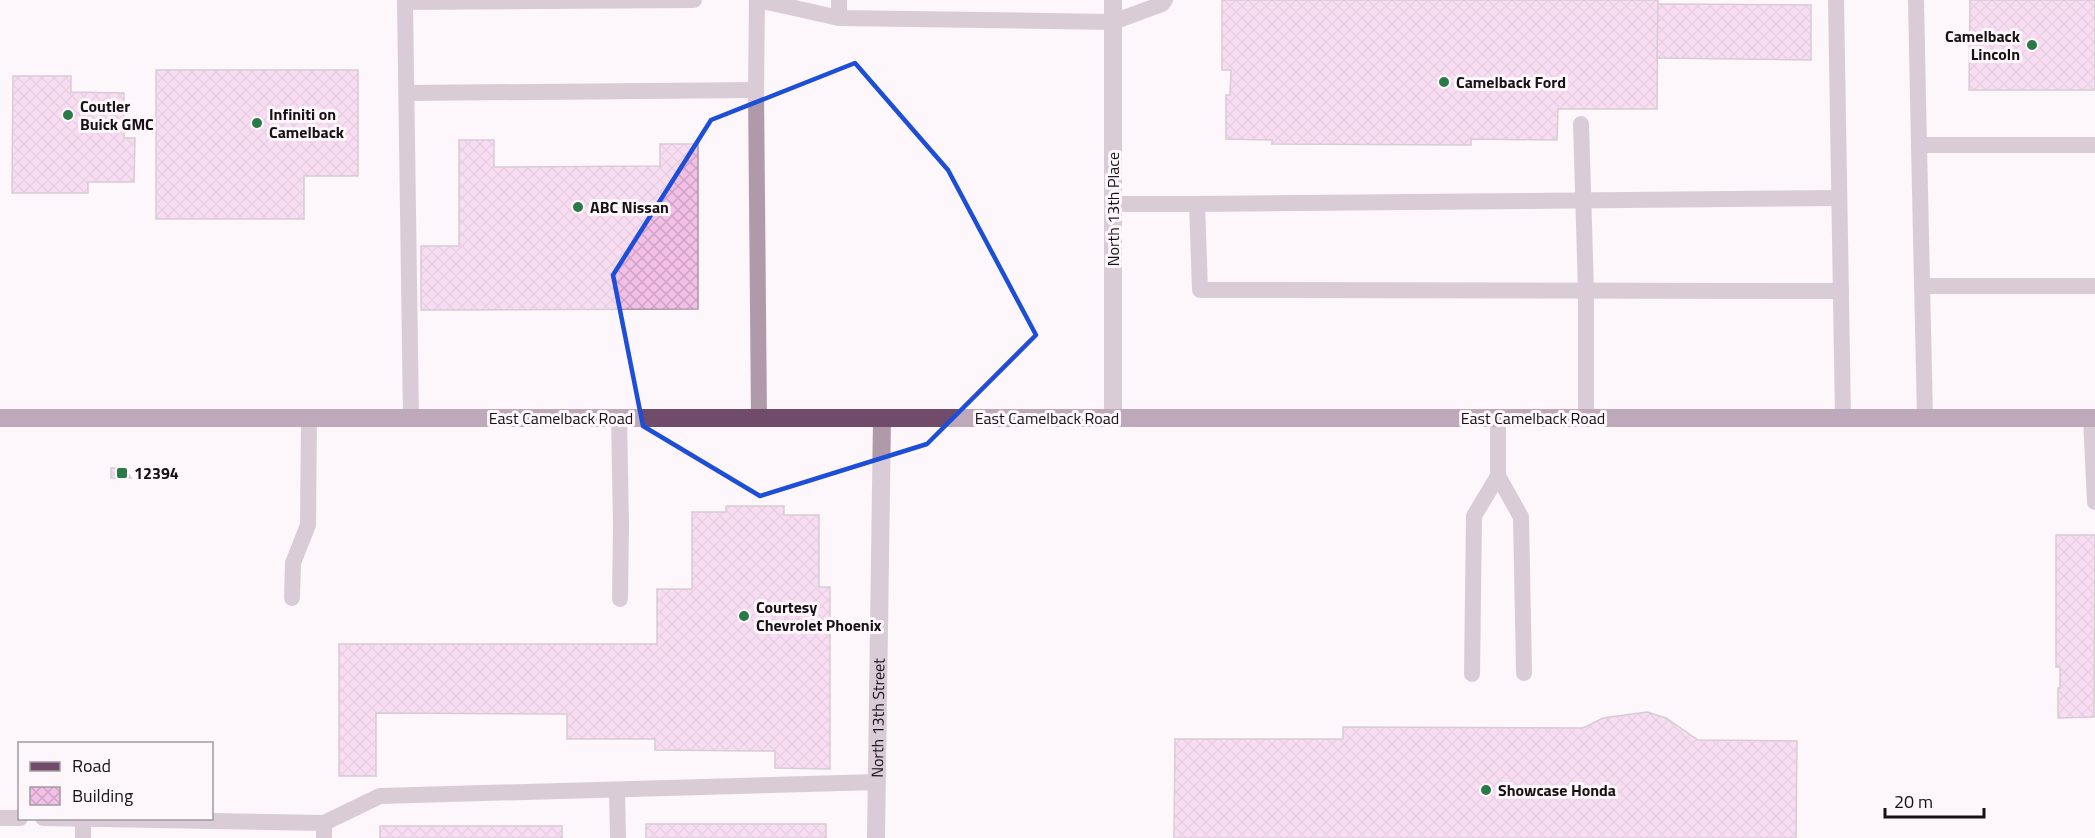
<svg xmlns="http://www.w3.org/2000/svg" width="2095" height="838" viewBox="0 0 2095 838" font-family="'Titillium Web',sans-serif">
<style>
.building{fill:url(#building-cross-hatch);stroke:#a999a5;stroke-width:1.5}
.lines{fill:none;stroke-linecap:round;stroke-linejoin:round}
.lane{stroke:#b09aaa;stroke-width:16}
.street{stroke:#b09aaa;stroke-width:18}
.primary{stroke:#714c6a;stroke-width:18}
.marked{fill:none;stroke:#1d4ed8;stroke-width:4.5;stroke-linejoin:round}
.poi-dot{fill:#2a7949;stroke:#fdf6fb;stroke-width:2}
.labels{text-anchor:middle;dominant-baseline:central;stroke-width:6;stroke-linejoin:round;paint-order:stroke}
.poi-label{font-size:16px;font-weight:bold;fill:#181217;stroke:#fdf6fb;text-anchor:start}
.street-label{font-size:16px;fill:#181217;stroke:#fdf6fb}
</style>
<defs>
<pattern id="building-cross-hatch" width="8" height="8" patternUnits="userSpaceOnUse" patternTransform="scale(1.5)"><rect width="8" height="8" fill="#f2bfe6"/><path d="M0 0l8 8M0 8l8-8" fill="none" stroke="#cfa3c5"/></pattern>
</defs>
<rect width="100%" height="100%" fill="#fdf6fb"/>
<!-- building -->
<g class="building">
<polygon points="1222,0 1658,0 1657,109 1558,109 1557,140 1471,139 1471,145 1272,144 1272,140 1226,139 1226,95 1230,95 1231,70 1222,70"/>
<polygon points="1970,0 2095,0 2095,90 1969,90"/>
<polygon points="1658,4 1811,5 1811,60 1657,58"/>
<polygon points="156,70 358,70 358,176 304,176 304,219 156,219"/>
<polygon points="13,76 71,76 71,92 124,93 124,138 135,138 134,182 88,182 88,193 12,193"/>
<polygon points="459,140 494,140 494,167 660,166 660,144 698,144 698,309 421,310 421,246 459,246"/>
<polygon points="111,468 124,468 131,478 111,478"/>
<polygon points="726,506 784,506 784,515 819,515 819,587 830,587 830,769 775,768 775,751 655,750 655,739 567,739 567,714 376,713 376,776 339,776 339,644 657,644 657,589 692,589 692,512 726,512"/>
<polygon points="2056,535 2095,535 2094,717 2058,718 2058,688 2060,688 2060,667 2056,667"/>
<polygon points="1647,712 1666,718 1698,740 1797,741 1796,838 1174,838 1175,739 1343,739 1343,727 1583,728 1603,718"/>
<rect x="646" y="824" width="180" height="14"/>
<rect x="380" y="826" width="182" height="12"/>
</g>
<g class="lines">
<!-- lane -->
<g class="lane">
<polyline points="757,0 756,90 759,418"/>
<polyline points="759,0 839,18"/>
<polyline points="839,0 839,18 1113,22 1162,4 1165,0"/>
<polyline points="1836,0 1843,418"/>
<polyline points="1916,0 1919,145"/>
<polyline points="407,93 756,90"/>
<polyline points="1581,124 1586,291 1586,418"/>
<polyline points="1113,204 1197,204 1200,290 1841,291"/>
<polyline points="1197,204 1839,198"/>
<polyline points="1922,286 2095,286"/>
<polyline points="1498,417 1498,476 1521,517 1524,673"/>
<polyline points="411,418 405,2 694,0"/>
<polyline points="619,418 621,525 620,599"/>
<polyline points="1925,418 1919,145 2095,145"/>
<polyline points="2091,418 2095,502"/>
<polyline points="292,598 293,563 308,525 309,418"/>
<polyline points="1472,674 1474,516 1498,476"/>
<polyline points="617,790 618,838"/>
<polyline points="0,818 20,818"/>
<polyline points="43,818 324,823 324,838"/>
<polyline points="324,823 380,796 877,782"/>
<polyline points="83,838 83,819"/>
</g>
<!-- street -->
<g class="street">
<polyline points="1113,0 1113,418"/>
<path id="s1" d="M876,838L882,418"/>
</g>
<!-- primary -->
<polyline class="primary" points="0,418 2095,418"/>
</g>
<!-- marked area -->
<path d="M0 0H2095V838H0ZM855,63L948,170L1036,335L927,444L760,496L643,426L613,275L711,120Z" fill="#fdf6fb" fill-opacity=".55" fill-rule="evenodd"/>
<path class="marked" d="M855,63L948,170L1036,335L927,444L760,496L643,426L613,275L711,120Z"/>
<!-- markers -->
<g class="poi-dot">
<circle cx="2032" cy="45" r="6"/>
<circle cx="1444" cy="82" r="6"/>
<circle cx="68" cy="115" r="6"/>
<circle cx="257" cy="123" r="6"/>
<circle cx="578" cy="207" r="6"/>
<rect x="116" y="467" width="12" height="12" rx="3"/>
<circle cx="744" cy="616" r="6"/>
<circle cx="1486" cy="790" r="6"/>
</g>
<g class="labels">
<!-- poi labels -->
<g class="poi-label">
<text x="2020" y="36" text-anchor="end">Camelback<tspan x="2020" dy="18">Lincoln</tspan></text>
<text x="1456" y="82">Camelback Ford</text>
<text x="80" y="106">Coutler<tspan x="80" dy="18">Buick GMC</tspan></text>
<text x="269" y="114">Infiniti on<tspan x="269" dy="18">Camelback</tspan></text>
<text x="590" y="207">ABC Nissan</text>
<text x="134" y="473">12394</text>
<text x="756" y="607">Courtesy<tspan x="756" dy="18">Chevrolet Phoenix</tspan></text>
<text x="1498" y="790">Showcase Honda</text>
</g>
<!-- street labels -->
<g class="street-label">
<text transform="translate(1113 209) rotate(-90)">North 13th Place</text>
<text x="561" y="418">East Camelback Road</text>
<text x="1047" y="418">East Camelback Road</text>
<text x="1533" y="418">East Camelback Road</text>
<text stroke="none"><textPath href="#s1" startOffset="120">North 13th Street</textPath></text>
</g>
</g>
<!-- legend -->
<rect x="18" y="742" width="195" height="78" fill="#fdf6fb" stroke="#a19ba0" stroke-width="1.5"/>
<rect x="30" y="762" width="30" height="9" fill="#714c6a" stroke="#a19ba0" stroke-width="1.5"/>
<text x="72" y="772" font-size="18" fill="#181217">Road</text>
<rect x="30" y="787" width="30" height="18" fill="url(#building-cross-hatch)" stroke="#a19ba0" stroke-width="1.5"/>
<text x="72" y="802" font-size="18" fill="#181217">Building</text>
<!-- scale -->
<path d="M1885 808v9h99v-9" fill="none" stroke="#181217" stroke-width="3"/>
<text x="1894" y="808" font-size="18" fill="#181217" stroke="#fdf6fb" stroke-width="4.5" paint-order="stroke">20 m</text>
</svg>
